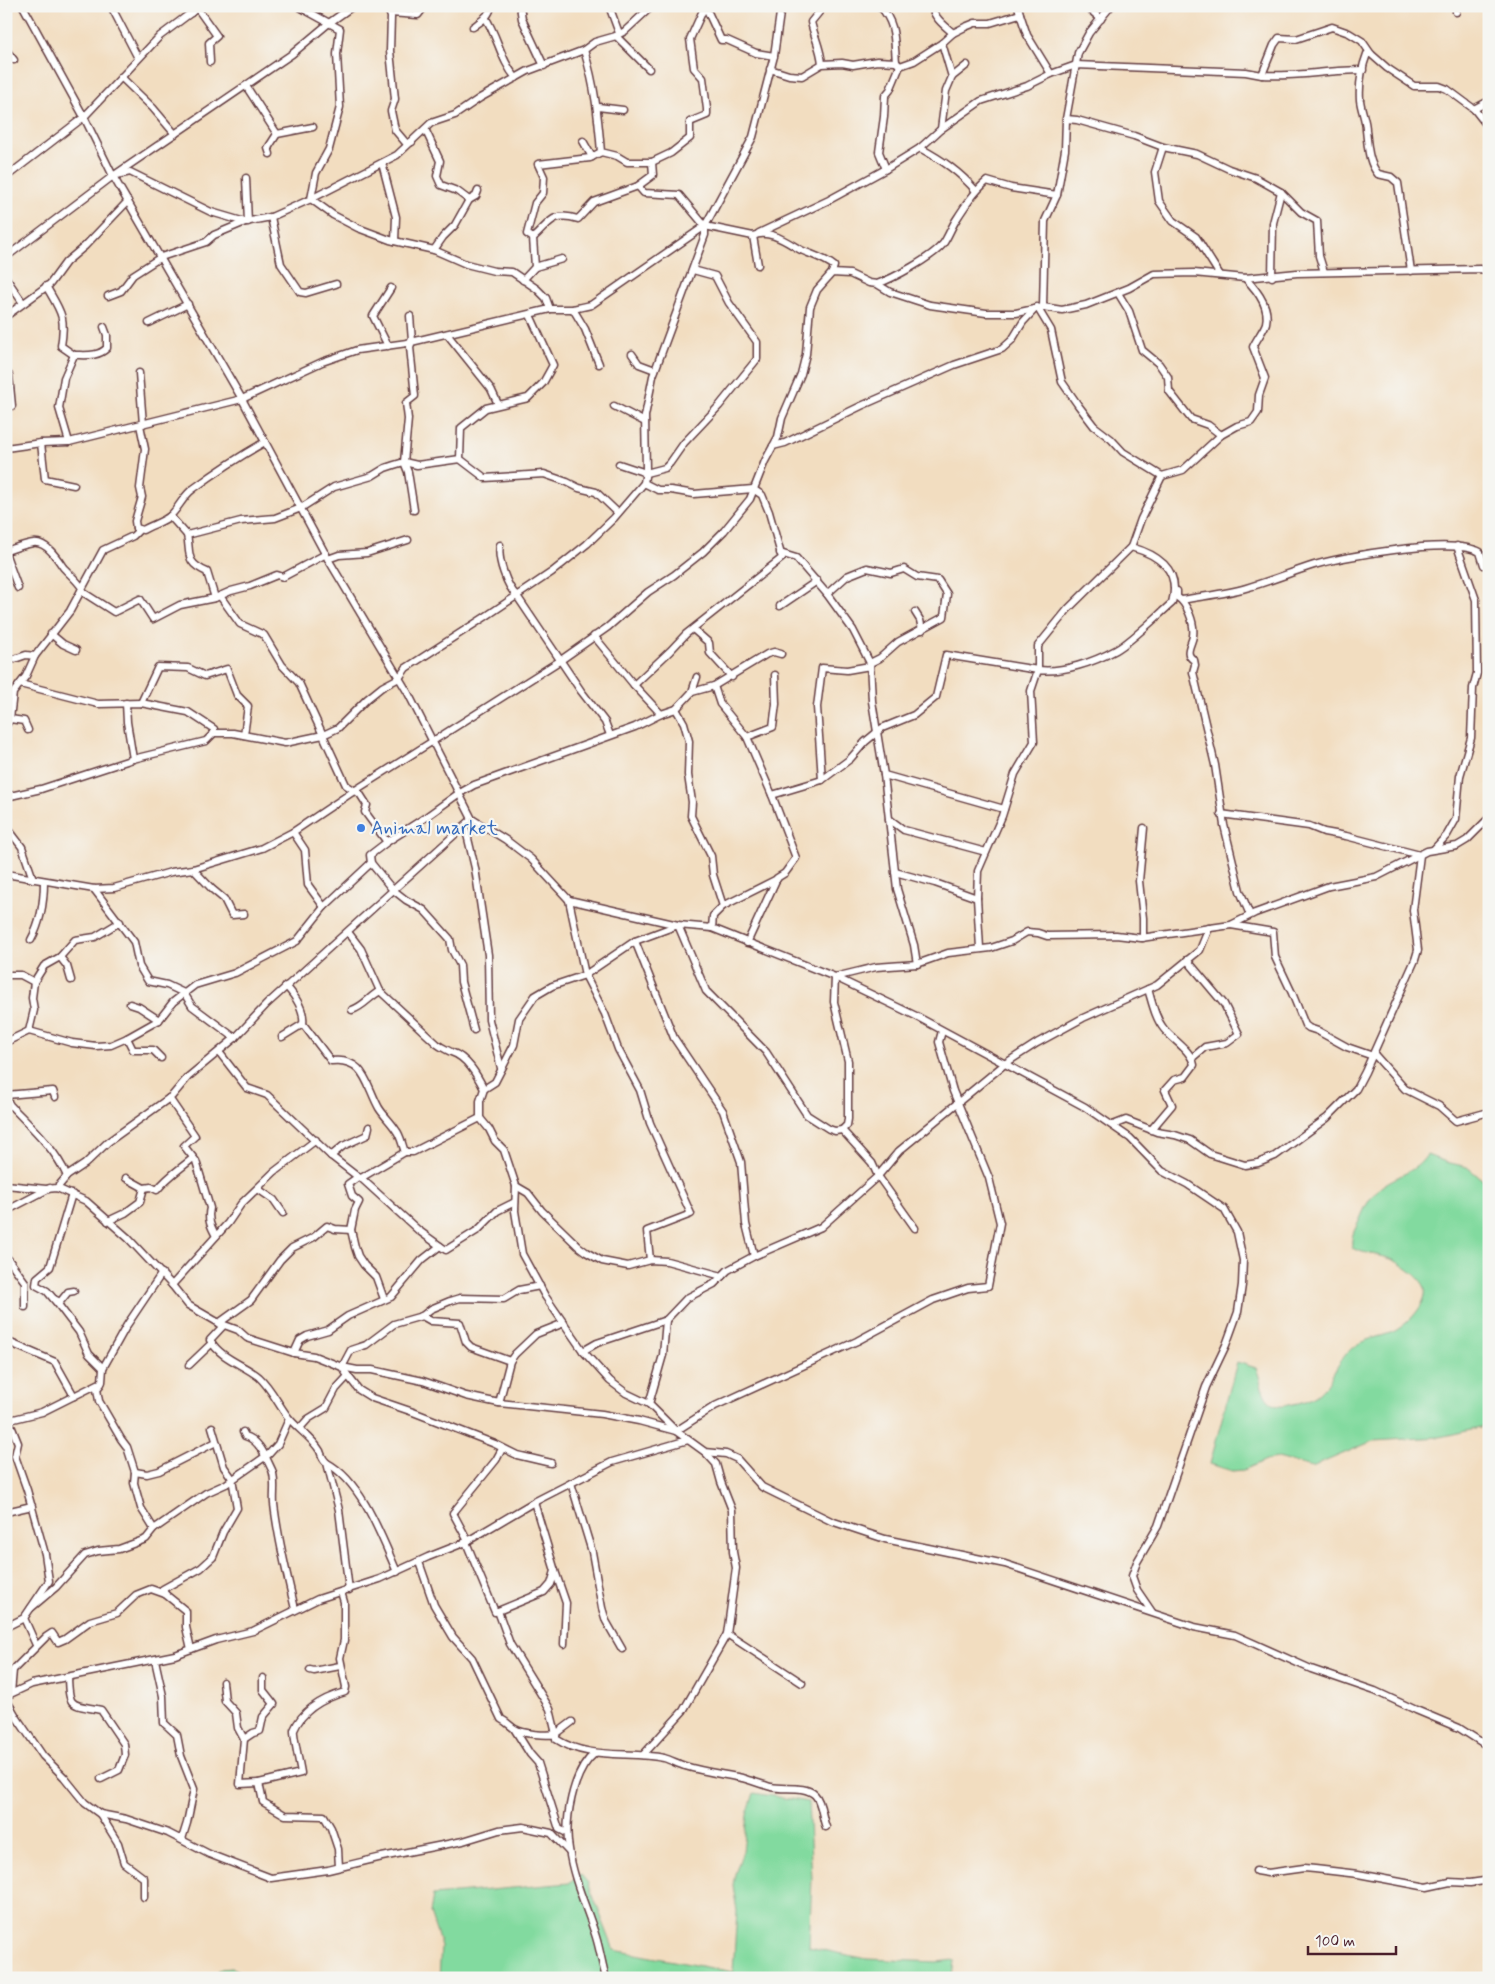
<svg xmlns="http://www.w3.org/2000/svg" width="1495" height="1984" viewBox="0 0 1495 1984" font-family="Mynerve,sans-serif">
<style>
.grass{fill:#82da9f;stroke:#667c65}
.lines{fill:none;stroke-linecap:round;stroke-linejoin:round}
.minor-casing{stroke:#633c41;stroke-width:9}
.minor{stroke:#fff;stroke-width:6}
.shop-dot{fill:#3f7fe0;stroke:#f6f6f2;stroke-width:2}
.labels{text-anchor:middle;dominant-baseline:central;stroke-width:4.5;stroke-linejoin:round;paint-order:stroke}
.shop-label{font-size:19px;fill:#366cbe;stroke:#f6f6f2;text-anchor:start}
</style>
<rect width="100%" height="100%" fill="#f6f6f2"/>
<filter id="ink" filterUnits="userSpaceOnUse"><feTurbulence type="fractalNoise" baseFrequency=".02" numOctaves="2"/><feDisplacementMap in="SourceGraphic" scale="10" xChannelSelector="R" yChannelSelector="G"/><feConvolveMatrix kernelMatrix="1 2 1 2 8 2 1 2 1" color-interpolation-filters="sRGB"/></filter>
<filter id="wash" filterUnits="userSpaceOnUse"><feTurbulence type="fractalNoise" baseFrequency=".0096" numOctaves="4" result="noise"/><feDisplacementMap in="SourceGraphic" scale="20" xChannelSelector="R" yChannelSelector="G"/><feGaussianBlur stdDeviation="1.12" result="paint"/><feColorMatrix in="noise" values="0 0 0 0 0 0 0 0 0 0 0 0 0 0 0 0 0 1.4 0 .05"/><feComposite in="paint" operator="in"/></filter>
<g filter="url(#wash)">
<rect width="100%" height="100%" fill="#f2ddc0"/>
<!-- grass -->
<g class="grass">
<path d="M1427,1155L1446,1162L1467,1167L1489,1185V1426L1440,1437L1373,1441L1312,1467L1278,1458L1266,1460L1244,1470L1232,1471L1210,1464L1237,1362L1256,1368C1262,1381 1261,1401 1278,1406C1282,1407 1288,1405 1293,1404C1332,1398 1328,1371 1351,1349C1363,1338 1379,1338 1393,1332C1406,1326 1428,1304 1425,1289C1424,1283 1418,1278 1414,1274C1406,1268 1398,1261 1388,1258C1376,1254 1364,1254 1352,1248C1351,1234 1354,1232 1360,1219C1365,1207 1370,1196 1381,1187C1398,1174 1414,1174 1427,1155Z"/>
<polygon points="754,1793 808,1802 812,1879 809,1947 867,1959 937,1962 954,1960 952,1978 439,1978 441,1946 430,1913 433,1895 570,1883 580,1874 588,1883 614,1950 733,1972 737,1911 733,1885 735,1874 743,1851 747,1815"/>
<polygon points="233,1968 255,1978 213,1978 221,1969"/>
</g>
</g>
<g filter="url(#ink)">
<g class="lines">
<!-- minor casing -->
<g class="minor-casing">
<g id="minor">
<polyline points="23,6 84,117 113,176 242,399 328,559 408,693 472,819 506,840 531,859 569,900 678,925 712,928 835,977 916,1016 1085,1107 1130,1138 1162,1171 1187,1184 1224,1209 1237,1232 1243,1260 1242,1285 1238,1312 1226,1345 1206,1387 1158,1526 1137,1562 1132,1576 1137,1590 1152,1612"/>
<polyline points="185,6 191,13"/>
<polyline points="298,6 340,29 337,54 340,107 329,149 316,173 311,199"/>
<polyline points="387,6 391,17 390,51 395,99 391,111 395,130 406,143 412,142"/>
<polyline points="520,6 522,19 544,66"/>
<polyline points="609,6 619,33"/>
<path d="M880,6C896,24 894,39 896,62"/>
<path d="M932,6C933,17 945,26 953,33"/>
<polyline points="1018,6 1020,14"/>
<polyline points="1086,6 1101,19"/>
<polyline points="703,7 707,10 721,40 727,40 756,53 774,56"/>
<polyline points="197,8 217,36 209,43 210,62"/>
<polyline points="113,10 138,58"/>
<polyline points="1456,12 1456,6"/>
<polyline points="390,13 418,15 425,6"/>
<path d="M485,17C498,37 501,61 516,78"/>
<path d="M473,27C481,21 490,16 491,6"/>
<polyline points="616,36 649,69"/>
<polyline points="942,43 952,77"/>
<polyline points="6,50 14,60"/>
<path d="M584,50C595,86 598,115 601,152L617,156L627,162H652L671,153L690,138V122L707,115V109L703,78L694,68L690,39L704,8"/>
<path d="M1371,54H1367C1362,67 1359,85 1360,100C1361,110 1366,120 1366,130C1368,146 1368,162 1378,174L1391,177L1398,183L1411,271"/>
<path d="M822,64C821,49 814,36 811,22L824,6"/>
<polyline points="770,69 789,75 802,76 822,64 842,63 853,65 877,61 896,62 900,66"/>
<path d="M1262,75C1296,77 1329,70 1363,70"/>
<polyline points="121,77 153,108 175,134"/>
<polyline points="246,86 277,134 313,127"/>
<polyline points="598,107 623,110"/>
<polyline points="1474,109 1489,101"/>
<polyline points="1066,119 1077,120 1134,136 1163,147 1197,154 1229,169 1256,178 1281,192 1301,212 1317,221 1319,256 1324,272"/>
<polyline points="425,129 440,161 437,176 441,185 457,191 469,200 455,225 443,237 434,250"/>
<polyline points="941,129 946,91 952,77 967,65"/>
<polyline points="583,141 592,157"/>
<polyline points="1163,147 1155,172 1159,201 1173,221 1196,237 1220,275"/>
<path d="M920,148C942,160 960,172 976,191"/>
<polyline points="270,154 268,148 277,134"/>
<polyline points="382,163 396,217 395,241"/>
<polyline points="886,169 879,152 884,117 885,96 890,90 900,66 914,61 942,43 953,33 965,27 975,23 990,23 1020,14 1027,35 1051,74"/>
<polyline points="113,176 130,172 211,212 245,222 271,217 311,199 397,155 431,123 455,115 480,98 528,71 584,50 595,42 616,36 625,31 652,6"/>
<polyline points="6,177 84,117 160,36 200,6"/>
<polyline points="246,178 248,222"/>
<path d="M638,186L644,193L679,195L705,226L753,236C769,228 788,243 801,250C812,255 824,258 834,266L832,273"/>
<polyline points="311,199 333,215 358,228 390,240 434,250 466,264 494,271 512,272 537,289 546,298 550,309"/>
<polyline points="469,200 476,196 478,191"/>
<polyline points="271,217 281,264 300,292 306,293 336,284"/>
<polyline points="759,233 829,200 886,169 920,148 941,129 981,101 1027,86 1051,74 1076,65 1246,72 1262,75 1274,45 1279,38 1296,39 1332,27 1349,33 1362,41 1371,54 1387,68 1414,86 1439,86 1447,89 1474,109 1489,128"/>
<polyline points="753,236 758,265"/>
<path d="M533,238C550,223 552,211 578,219L594,202L638,186L653,175L652,162"/>
<polyline points="6,257 113,176 292,54 329,23 353,6"/>
<polyline points="535,267 562,259"/>
<polyline points="1272,277 1273,223 1281,192"/>
<polyline points="6,278 23,303"/>
<polyline points="523,280 535,267 533,238 527,234 535,203 543,193 544,177 538,164 590,158 601,152"/>
<path d="M877,284C894,278 931,258 943,244C948,237 951,228 956,220C965,206 974,192 987,181L1011,188L1057,195L1065,150L1066,119L1078,53L1089,33L1111,6"/>
<path d="M46,286C61,312 66,316 61,346L74,355L64,378L59,408L69,442"/>
<polyline points="1118,293 1129,311 1142,350 1159,364 1168,377 1169,391 1191,419 1208,425 1221,435"/>
<polyline points="108,296 121,291 133,275 161,257 206,242 214,235 245,222"/>
<polyline points="1043,307 1045,221 1057,195"/>
<polyline points="573,309 585,329 599,364"/>
<polyline points="530,315 553,365 543,383 528,398 486,408 461,428 460,459 485,478 544,474 567,482 579,488 596,492 618,513"/>
<polyline points="6,316 50,284 66,262 85,246 128,201"/>
<polyline points="410,316 412,341 410,347 415,396 406,403 408,419 404,462 408,472 414,510"/>
<polyline points="149,323 188,304"/>
<polyline points="447,334 491,389 498,404"/>
<polyline points="388,346 373,316 391,288"/>
<polyline points="632,354 639,364 655,370"/>
<path d="M74,355C86,355 98,357 107,348V335L104,327"/>
<polyline points="6,373 9,375 12,406"/>
<polyline points="139,373 143,424"/>
<polyline points="614,406 645,422"/>
<polyline points="41,443 45,479 74,485"/>
<polyline points="773,446 785,443 861,406 954,365 1002,349 1012,340 1023,322 1036,308"/>
<polyline points="6,448 41,443 69,442 242,399 322,362 357,350 407,343 550,309 573,309 591,305 705,226 753,137 774,56 781,6"/>
<polyline points="619,464 646,473 665,468 670,463 684,443 719,406 757,359 757,342 729,303 715,276 693,270"/>
<path d="M1162,476L1183,470L1221,435L1237,426L1251,422L1258,412L1259,395L1265,378L1253,347C1256,340 1265,328 1266,323C1270,306 1256,289 1245,278"/>
<polyline points="170,516 187,535 241,521 275,518 301,508 334,487 372,476 385,468 394,465 404,462 417,465 460,459"/>
<path d="M136,528L143,530C151,525 163,522 170,516C179,508 183,496 193,489C216,472 240,456 265,442"/>
<path d="M187,535C191,553 184,562 207,572L215,598"/>
<path d="M500,545C497,559 507,587 517,596L581,691L605,722L610,735"/>
<path d="M6,551C15,548 25,544 33,543C46,541 57,558 63,567C69,574 77,580 82,588"/>
<polyline points="780,553 796,558 827,594 853,630 870,663 872,701 884,775 897,889 914,945 917,964"/>
<polyline points="6,555 18,588"/>
<polyline points="328,559 339,555 367,553 408,540"/>
<polyline points="81,591 114,612 140,599 153,619 180,605 215,598 231,591 250,586 277,575 283,577 326,554"/>
<path d="M1177,591V597C1187,603 1195,623 1193,636C1192,644 1183,654 1194,660L1195,665L1193,672L1215,765L1224,825L1240,891L1250,915"/>
<polyline points="827,594 847,576 867,568 891,573 904,569 917,577 938,580 947,594 944,617 898,642 880,658 870,663"/>
<polyline points="220,596 240,624 264,635 282,665 299,683 346,785 360,794 367,805 365,812 387,842 370,855 371,863 392,889 406,900 424,910 450,939 452,950 460,965 461,982 474,1030"/>
<path d="M1182,600C1203,596 1226,594 1246,588C1267,582 1287,574 1308,567C1340,556 1452,537 1480,552L1484,565L1489,563"/>
<polyline points="780,606 817,581"/>
<polyline points="915,612 920,620 922,630"/>
<polyline points="693,629 709,643 710,653 732,677"/>
<polyline points="51,634 63,644 76,650"/>
<polyline points="594,636 634,685 661,714"/>
<polyline points="6,662 26,655 35,656"/>
<polyline points="20,684 98,704 141,703 188,712 214,729 214,733"/>
<polyline points="634,685 670,651 686,634 782,558 769,512 762,495 753,489 694,494 671,490 658,490 644,483"/>
<polyline points="714,686 720,704 747,737 772,795 796,858 785,873 777,878 747,943"/>
<polyline points="692,692 714,686 767,654 774,652 781,654"/>
<polyline points="126,703 127,722 133,759"/>
<polyline points="141,703 158,667 188,668 205,676 227,669 237,695 248,706 244,735"/>
<polyline points="676,709 684,723 689,741 688,775 692,802 691,816 711,856 713,875 723,906"/>
<polyline points="10,719 24,721 28,730"/>
<polyline points="6,725 10,719 13,693 26,676 35,656 70,611 103,550 133,536 138,531 136,528 135,521 142,497 140,488 145,449 140,425"/>
<polyline points="747,737 773,727 776,704 775,675"/>
<polyline points="884,775 1004,809"/>
<polyline points="822,780 817,707 822,668 847,670 870,666"/>
<polyline points="772,795 822,780 850,759 865,742 882,728 914,715 936,697 946,655 1038,670 1038,646 1068,609 1131,547"/>
<polyline points="6,797 41,789 133,759 206,741 214,733 233,733 285,743 323,735 338,728 367,699 382,687 399,678 406,668 485,617 552,572 587,544 614,518 644,483 646,470 645,416 653,376 705,235 705,226"/>
<polyline points="889,819 904,830 986,852"/>
<polyline points="6,826 22,847 33,879"/>
<polyline points="465,826 475,868 488,955 489,1020 501,1068"/>
<polyline points="293,832 305,850 308,885 324,907"/>
<polyline points="387,842 426,817 458,794 474,785 635,727 661,714 676,709 692,692 697,677"/>
<polyline points="1434,849 1447,835 1456,819 1460,776 1471,738 1473,688 1477,673 1476,600 1457,546"/>
<polyline points="193,869 212,889 224,899 232,915 244,914"/>
<polyline points="895,872 935,883 977,898"/>
<polyline points="6,874 94,889 114,888 171,872 193,869 262,848 293,832 354,791 561,660 608,627 648,592 674,575 703,552 724,531 750,499 765,461 778,437 782,418 801,374 806,354 810,307 817,290 832,273 850,274 869,283 877,284 890,292 930,305 986,313 1016,313 1043,307 1062,310 1086,305 1129,288 1154,274 1194,273 1245,278 1297,273 1480,269 1489,271"/>
<polyline points="94,889 134,942 139,966 148,981 167,985 184,993 192,1006 235,1038"/>
<polyline points="569,900 585,975 605,1014 618,1049 640,1090 650,1123 691,1214 647,1231 650,1260"/>
<polyline points="1231,925 1273,932 1275,957 1292,993 1305,1025 1309,1028 1318,1031 1347,1047 1373,1056"/>
<polyline points="712,928 713,916 723,906 777,879"/>
<path d="M348,932L361,949L380,991L437,1044C442,1048 446,1049 451,1052C467,1057 477,1075 484,1089"/>
<polyline points="1143,938 1143,918 1139,881 1144,828"/>
<path d="M31,940C41,922 44,902 44,881"/>
<polyline points="635,941 674,1038 723,1111 741,1162 746,1224 754,1256"/>
<path d="M980,948L977,898L978,871L1002,816L1015,774L1034,742L1031,691L1038,670C1063,673 1094,662 1116,650C1132,641 1157,616 1172,603C1181,570 1159,555 1131,547L1141,519L1162,476L1123,452L1111,439L1094,426L1078,405L1062,382L1051,330L1037,307"/>
<polyline points="60,957 67,966 71,980"/>
<polyline points="1187,960 1224,1004 1239,1034 1227,1043 1205,1047 1192,1058"/>
<polyline points="6,975 21,975 34,982"/>
<polyline points="835,977 876,967 917,964 948,953 991,948 1012,941 1027,932 1038,933 1047,936 1116,935 1141,938 1231,925 1255,913 1329,886 1376,877 1427,851 1457,846 1467,840 1489,818"/>
<polyline points="835,977 834,1002 848,1061 848,1119 847,1125 842,1130"/>
<path d="M286,986C295,996 305,1010 303,1024L331,1061C365,1057 366,1085 379,1108C384,1116 391,1122 396,1130C401,1136 402,1145 405,1152"/>
<path d="M1148,989C1152,1002 1155,1018 1164,1029C1174,1041 1191,1050 1194,1065L1185,1077L1174,1080L1165,1090L1172,1105L1151,1130"/>
<polyline points="130,1004 139,1007 159,1020"/>
<path d="M352,1010C364,1006 369,997 380,991"/>
<polyline points="29,1031 34,1010 32,998 34,982 44,966 60,957 75,940 95,937 120,922"/>
<polyline points="282,1037 303,1024"/>
<polyline points="127,1038 133,1050 153,1050 161,1058"/>
<polyline points="6,1042 29,1031 72,1043 96,1046 111,1045 127,1038 159,1020 173,1002 195,985 235,973 297,941 324,907 371,863"/>
<polyline points="219,1052 247,1088 267,1095 331,1156 358,1177 361,1178 418,1230 440,1246"/>
<polyline points="1374,1054 1405,1089 1439,1106 1456,1121 1489,1112"/>
<polyline points="6,1095 53,1091 55,1097"/>
<path d="M169,1098L195,1136L184,1146L196,1161L210,1208C207,1219 211,1227 216,1236"/>
<path d="M6,1099L10,1105C32,1128 54,1147 67,1176"/>
<polyline points="1113,1125 1126,1120 1157,1132 1175,1135 1190,1140 1210,1154 1245,1165 1258,1163 1275,1156 1327,1118 1356,1089 1365,1072 1415,960 1418,950 1413,910 1420,855 1346,836 1324,832 1309,826 1221,814"/>
<polyline points="331,1156 343,1146 367,1135 369,1127"/>
<polyline points="358,1177 348,1184 352,1196 359,1202 355,1210 351,1230 355,1247 358,1256 364,1265 376,1277 384,1299"/>
<polyline points="361,1178 405,1152 413,1152 480,1118"/>
<polyline points="6,1185 46,1189 57,1188 86,1201 128,1238 172,1285 188,1305 219,1323 238,1330 247,1338 294,1353 314,1356 342,1367 357,1370 372,1370 423,1381 466,1396 499,1403 602,1414 639,1421 676,1431 715,1406 857,1341 933,1300 968,1288 988,1286 1000,1223 989,1178 953,1091 939,1042 942,1031"/>
<polyline points="516,1186 528,1193 542,1211 578,1246 586,1252 602,1261 628,1266 650,1260 667,1261 722,1276"/>
<polyline points="57,1188 67,1176 85,1164 108,1142 172,1096 188,1077 235,1038 267,1004 472,819"/>
<path d="M144,1188L151,1187L157,1190C169,1175 179,1170 193,1158"/>
<polyline points="258,1189 274,1200 283,1213"/>
<polyline points="72,1194 50,1267 37,1278 36,1285 47,1291 57,1303 79,1332 89,1354 103,1368"/>
<polyline points="6,1211 50,1188"/>
<polyline points="108,1221 125,1213 140,1202 144,1188 126,1178"/>
<polyline points="915,1228 878,1176 872,1163 842,1130 835,1131 829,1129 807,1115 766,1052 706,991 678,925 635,941 585,975 552,986 535,996 519,1019 514,1045 495,1082 484,1089 480,1101 480,1118 489,1129 495,1141 504,1150 516,1186 515,1211 522,1254 545,1296 583,1351 610,1381 626,1393 649,1404 676,1431 705,1452 726,1454 737,1459 762,1487 831,1521 885,1539 1005,1564 1194,1627 1235,1635 1311,1669 1375,1691 1416,1710 1459,1728 1489,1747"/>
<polyline points="8,1259 25,1282 25,1307"/>
<polyline points="172,1285 228,1223 241,1204 274,1172 316,1140"/>
<polyline points="54,1299 60,1302 68,1292 74,1291"/>
<polyline points="422,1316 431,1321 460,1323 466,1342 471,1347 510,1361"/>
<polyline points="219,1323 251,1300 280,1260 292,1248 314,1237 327,1226 335,1229 351,1230"/>
<path d="M224,1325L210,1340C221,1359 243,1364 259,1377C271,1388 278,1404 288,1417C297,1429 312,1437 320,1451C322,1456 322,1459 327,1463L339,1510L349,1590"/>
<polyline points="6,1341 55,1362 74,1396"/>
<polyline points="583,1351 597,1343 666,1320 687,1298 714,1284 728,1270 754,1256 821,1227 878,1176 899,1151 1006,1063 1037,1043 1083,1018 1157,985 1200,950 1209,928"/>
<polyline points="294,1353 300,1340 307,1336 328,1330 348,1316 391,1297 422,1260 440,1246 446,1250 478,1230 497,1211 515,1202"/>
<polyline points="189,1365 212,1343"/>
<polyline points="348,1376 359,1390 372,1398 413,1412 495,1444 517,1455 551,1463"/>
<polyline points="101,1384 97,1389 99,1401 121,1439 127,1447 135,1472 134,1483 141,1508 154,1529"/>
<polyline points="499,1403 510,1361 515,1354 536,1334 564,1323"/>
<polyline points="649,1404 663,1355 666,1320"/>
<polyline points="6,1421 42,1412 102,1382 103,1368 127,1325 162,1273"/>
<polyline points="6,1421 12,1428 18,1443 15,1456 27,1490 45,1554 49,1581 24,1618"/>
<polyline points="300,1428 308,1419 326,1408 336,1389 348,1376 342,1367 351,1350 366,1345 394,1324 422,1316 431,1309 450,1301 460,1298 504,1299 519,1290 540,1286"/>
<path d="M243,1432L245,1436C260,1440 266,1458 272,1470C276,1480 273,1494 274,1504C278,1540 287,1575 295,1609"/>
<path d="M327,1463C362,1482 382,1538 397,1572"/>
<polyline points="135,1472 147,1474 159,1471 216,1442"/>
<polyline points="571,1483 592,1552 602,1608 606,1621 622,1649"/>
<polyline points="6,1512 32,1506"/>
<polyline points="468,1541 453,1513 496,1460 502,1449"/>
<polyline points="466,1542 495,1612 498,1611 510,1644 550,1709 556,1734 572,1722"/>
<path d="M419,1562L434,1605L453,1637L472,1658L501,1719C507,1722 510,1726 515,1729C522,1734 547,1736 556,1734V1739C588,1760 628,1751 664,1758C671,1760 678,1764 685,1766C704,1772 723,1774 742,1778C752,1781 761,1784 771,1787C785,1790 805,1785 815,1795C822,1802 822,1818 826,1827"/>
<polyline points="555,1571 566,1603 564,1644"/>
<polyline points="165,1594 163,1589 201,1568 213,1557 223,1532 237,1508 232,1478 224,1467 212,1427"/>
<polyline points="31,1608 56,1587 85,1555 98,1551 119,1549 146,1539 154,1529 206,1493 226,1484 269,1454 278,1444 289,1419"/>
<polyline points="498,1611 544,1592 551,1584 555,1571 534,1502"/>
<polyline points="6,1627 24,1618 36,1645"/>
<polyline points="727,1634 802,1683"/>
<polyline points="155,1660 163,1696 164,1723 177,1735 181,1756 194,1789 187,1823 182,1839"/>
<polyline points="310,1670 314,1671 340,1666"/>
<path d="M68,1677C69,1709 71,1704 101,1710L124,1744L125,1755L119,1770L101,1779"/>
<polyline points="223,1682 225,1701 236,1713 238,1728 244,1739 240,1784 259,1783 263,1802 285,1815 324,1816 331,1828 338,1849 339,1867"/>
<polyline points="11,1693 13,1670 46,1637 52,1633 58,1642 65,1639 90,1621 117,1613 136,1595 151,1589 165,1594 186,1611 186,1627 191,1649"/>
<polyline points="6,1696 32,1684 175,1655 216,1640 253,1631 318,1599 380,1579 428,1557 466,1542 534,1502 612,1462 688,1440"/>
<polyline points="6,1699 17,1718 43,1756 64,1777 85,1803 100,1814 126,1819 168,1833 209,1854 271,1878 328,1870 382,1857 463,1841 499,1830 523,1827 551,1833 569,1852"/>
<polyline points="515,1730 530,1754 538,1763 559,1829 567,1833"/>
<polyline points="244,1739 253,1733 260,1731 263,1717 274,1704 263,1690 263,1678"/>
<path d="M595,1753C572,1772 564,1821 569,1849C573,1879 587,1908 596,1937C600,1950 602,1964 606,1978"/>
<polyline points="643,1755 683,1711 727,1634 736,1568 733,1552 732,1510 721,1482 716,1464 705,1452"/>
<path d="M259,1783L301,1773C300,1766 293,1734 294,1730C303,1709 324,1698 345,1692L346,1687L340,1658L344,1640V1602L341,1592"/>
<polyline points="100,1814 118,1843 124,1863 144,1878 144,1897"/>
<polyline points="1256,1871 1268,1873 1304,1868 1315,1869 1358,1874 1427,1887 1450,1882 1470,1883 1484,1881 1489,1876"/>
</g>
</g>
<!-- minor -->
<use href="#minor" class="minor"/>
</g>
</g>
<!-- markers -->
<circle class="shop-dot" cx="361" cy="828" r="5"/>
<g class="labels">
<!-- shop labels -->
<g class="shop-label">
<text x="371" y="828">Animal market</text>
</g>
</g>
<!-- margin -->
<rect width="1495" height="1984" fill="none" stroke="#f6f6f2" stroke-width="25"/>
<!-- scale -->
<path d="M1308 1946v8h88v-8" fill="none" stroke="#4a1f2b" stroke-width="2.5"/>
<text x="1315" y="1946" font-size="15" fill="#4a1f2b" stroke="#f6f6f2" stroke-width="4" paint-order="stroke">100 m</text>
</svg>
